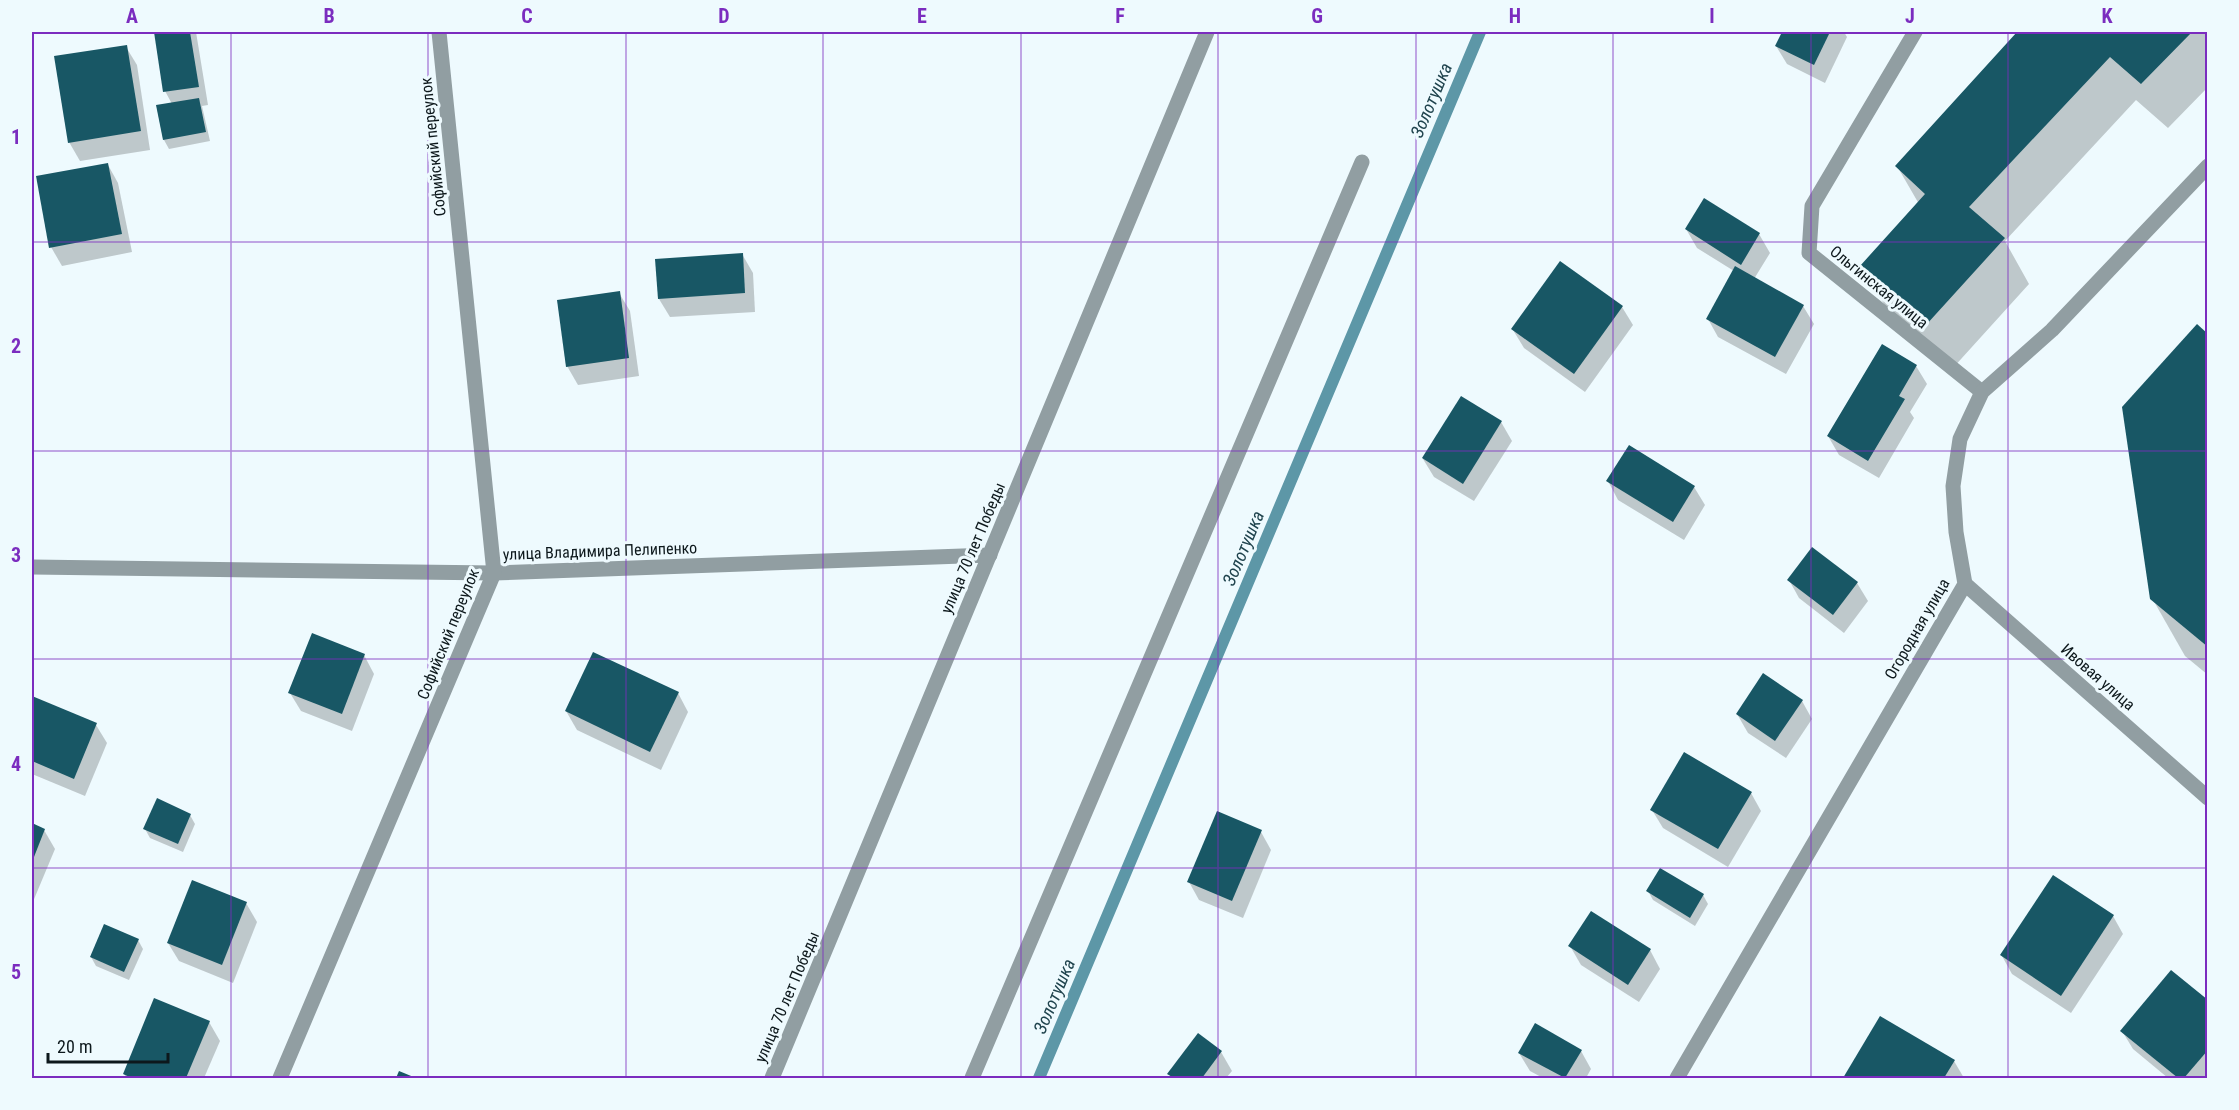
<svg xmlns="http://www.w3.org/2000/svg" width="2239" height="1110" viewBox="0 0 2239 1110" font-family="'Roboto Condensed',sans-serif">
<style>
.shadow{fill:#0003}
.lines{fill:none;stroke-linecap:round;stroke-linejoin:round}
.stream{stroke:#5d97a7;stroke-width:12}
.building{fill:#185765}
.service{stroke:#919ea2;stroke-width:15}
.minor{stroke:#919ea2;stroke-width:15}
.grid{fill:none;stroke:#7b2cbf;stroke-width:1.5;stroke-opacity:0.55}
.labels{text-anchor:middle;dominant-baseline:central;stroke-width:6;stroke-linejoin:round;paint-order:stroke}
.street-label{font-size:16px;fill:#0d181c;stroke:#eefafe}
.water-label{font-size:18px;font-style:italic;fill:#20444e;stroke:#eefafe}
.neatline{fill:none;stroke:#7b2cbf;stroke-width:2}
.grid-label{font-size:20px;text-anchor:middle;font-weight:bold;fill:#7b2cbf}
</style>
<rect width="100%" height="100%" fill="#eefafe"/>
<!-- shadow -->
<g class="shadow">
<polygon points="155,32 196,32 208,105 202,106 210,141 169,149 164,140 172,104 165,91"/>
<polygon points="1783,32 1844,32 1847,37 1825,83 1787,64 1776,46"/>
<polygon points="2019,32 2208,32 2208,87 2168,128 2136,100 2005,241 2029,284 1952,369 1888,311 1862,266 1919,204 1897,166"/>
<polygon points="126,47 137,65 150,150 80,161 69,142"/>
<polygon points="108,165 118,183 132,252 62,266 51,247"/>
<polygon points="1704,200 1759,234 1770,253 1754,279 1803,306 1814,324 1786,374 1718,337 1708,319 1734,271 1697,248 1686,229"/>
<polygon points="742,254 753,273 755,312 670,317 659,299 657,260"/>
<polygon points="619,293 630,311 639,376 578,385 567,366"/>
<polygon points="1622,307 1633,325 1585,392 1524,348 1513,330"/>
<polygon points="2208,336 2208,675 2185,656 2152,598"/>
<polygon points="1916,366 1927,384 1910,412 1914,418 1879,478 1839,455 1828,436"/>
<polygon points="1501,422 1512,441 1474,501 1434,477 1423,459"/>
<polygon points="1608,481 1694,487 1705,505 1684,540 1618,500"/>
<polygon points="1789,580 1857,583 1868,601 1844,633 1799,598"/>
<polygon points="364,655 374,674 352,731 301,711 290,693"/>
<polygon points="678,693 688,712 661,770 577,730 566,711"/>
<polygon points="32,698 96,725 107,743 85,796 32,774"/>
<polygon points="1802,701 1812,719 1786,758 1748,733 1737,714"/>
<polygon points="1751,793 1761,811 1728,867 1663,828 1652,810"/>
<polygon points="190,815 195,824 183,852 150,838 145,829"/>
<polygon points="32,825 44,830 55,849 32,904"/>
<polygon points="1261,832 1271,850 1243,918 1199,900 1189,882"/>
<polygon points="193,882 246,903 257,922 233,983 179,961 168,943"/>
<polygon points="1648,891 1703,895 1708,904 1695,926 1653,900"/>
<polygon points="2113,916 2123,934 2071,1013 2012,974 2002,956"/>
<polygon points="138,940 143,949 129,980 96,966 91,957"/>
<polygon points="1570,946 1650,950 1660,969 1639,1002 1581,965"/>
<polygon points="2208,1001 2208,1078 2168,1078 2133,1049 2122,1031"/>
<polygon points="1881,1018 1954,1061 1964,1078 1845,1078"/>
<polygon points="209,1022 220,1041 204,1078 127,1078 124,1074"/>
<polygon points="1199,1035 1221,1052 1232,1071 1226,1078 1172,1078 1169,1074"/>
<polygon points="1581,1051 1591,1069 1586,1078 1543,1078 1530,1071 1519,1053"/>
</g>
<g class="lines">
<!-- stream -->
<polyline class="stream" points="1039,1078 1480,32"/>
</g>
<!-- building -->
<g class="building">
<polygon points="154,32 190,32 199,87 163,92"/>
<polygon points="1782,32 1830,32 1814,65 1775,46"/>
<polygon points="2017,32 2192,32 2141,84 2110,57 1969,207 2005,238 1926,325 1860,266 1925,194 1895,166"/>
<polygon points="127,45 141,131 68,143 54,56"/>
<polygon points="199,98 206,132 163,140 156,105"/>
<polygon points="108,163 122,234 49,248 36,176"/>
<polygon points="1704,198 1760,233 1741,265 1685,229"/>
<polygon points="743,253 745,293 658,299 655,259"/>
<polygon points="1560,261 1623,306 1574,374 1511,329"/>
<polygon points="1735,266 1804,305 1775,357 1706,319"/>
<polygon points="620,291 629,358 566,367 557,300"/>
<polygon points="2197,324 2208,334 2208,647 2150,599 2122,407"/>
<polygon points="1882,344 1917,365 1899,396 1905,399 1868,461 1827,436"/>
<polygon points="1461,396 1502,421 1463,484 1422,458"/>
<polygon points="1629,445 1695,486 1673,522 1606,481"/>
<polygon points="1812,547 1858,582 1833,615 1787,580"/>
<polygon points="312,633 365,654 342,714 288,693"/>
<polygon points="593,652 679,692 650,752 565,711"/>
<polygon points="1763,673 1803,700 1775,741 1736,714"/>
<polygon points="32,696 97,723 74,779 32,761"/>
<polygon points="1684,752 1752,792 1718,849 1650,810"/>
<polygon points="157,798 191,814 178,844 143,829"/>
<polygon points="1217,811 1262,830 1232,901 1187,882"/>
<polygon points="32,823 45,829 32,862"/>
<polygon points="1660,868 1704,894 1690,918 1646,891"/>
<polygon points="2053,875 2114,915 2061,996 2000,955"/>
<polygon points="192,880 247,902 222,965 167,943"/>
<polygon points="1591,911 1651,949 1628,985 1568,946"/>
<polygon points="104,924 139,939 124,972 90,957"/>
<polygon points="2171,970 2208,1000 2208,1050 2184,1078 2178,1078 2120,1031"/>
<polygon points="154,998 210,1021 186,1078 132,1078 123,1074"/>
<polygon points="1880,1016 1955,1060 1944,1078 1843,1078"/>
<polygon points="1535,1023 1582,1050 1565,1078 1518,1053"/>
<polygon points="1198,1033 1222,1051 1202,1078 1174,1078 1167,1074"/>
<polygon points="399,1071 416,1078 396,1078"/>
</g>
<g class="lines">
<!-- service -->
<polyline class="service" points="972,1078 1362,162"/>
<!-- minor -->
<g class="minor">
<polyline points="1915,32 1812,206 1809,253 1982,392"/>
<polyline points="32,567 494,573 990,555"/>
<polyline points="1965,584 2208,798"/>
<polyline points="280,1078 494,573 439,32"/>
<polyline points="772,1078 1207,32"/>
<polyline points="1677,1078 1965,584 1956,532 1953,486 1960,439 1982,392 2052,330 2208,166"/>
</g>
</g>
<!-- grid -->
<path class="grid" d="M231,32V1078M428,32V1078M626,32V1078M823,32V1078M1021,32V1078M1218,32V1078M1416,32V1078M1613,32V1078M1811,32V1078M2008,32V1078M32,242H2208M32,451H2208M32,659H2208M32,868H2208"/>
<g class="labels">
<!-- street labels -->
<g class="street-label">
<text transform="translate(433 147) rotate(-96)">Софийский переулок</text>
<text transform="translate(1879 287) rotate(39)">Ольгинская улица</text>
<text transform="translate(973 548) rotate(-67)">улица 70 лет Победы</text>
<text transform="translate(600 551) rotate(-2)">улица Владимира Пелипенко</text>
<text transform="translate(1917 629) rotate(-60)">Огородная улица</text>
<text transform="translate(448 634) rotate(-68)">Софийский переулок</text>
<text transform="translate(2098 677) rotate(41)">Ивовая улица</text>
<text transform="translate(787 997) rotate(-67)">улица 70 лет Победы</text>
</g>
<!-- water labels -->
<g class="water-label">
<text transform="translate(1431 100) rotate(-67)">Золотушка</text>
<text transform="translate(1243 548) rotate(-67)">Золотушка</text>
<text transform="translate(1054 996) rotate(-67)">Золотушка</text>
</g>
</g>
<!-- border -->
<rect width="2239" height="1110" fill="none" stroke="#eefafe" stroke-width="66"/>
<!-- scale -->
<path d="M48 1053v9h120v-9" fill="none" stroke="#0d181c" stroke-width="3"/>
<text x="57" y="1053" font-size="18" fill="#0d181c" stroke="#eefafe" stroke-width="4.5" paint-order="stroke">20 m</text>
<rect x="33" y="33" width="2173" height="1044" class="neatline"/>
<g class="grid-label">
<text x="132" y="23">A</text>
<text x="329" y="23">B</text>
<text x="527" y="23">C</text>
<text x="724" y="23">D</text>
<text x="922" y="23">E</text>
<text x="1120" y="23">F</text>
<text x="1317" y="23">G</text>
<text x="1515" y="23">H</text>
<text x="1712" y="23">I</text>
<text x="1910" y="23">J</text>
<text x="2107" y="23">K</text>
<text x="16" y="144">1</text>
<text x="16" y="353">2</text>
<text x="16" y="562">3</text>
<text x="16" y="771">4</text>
<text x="16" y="979">5</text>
</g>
</svg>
